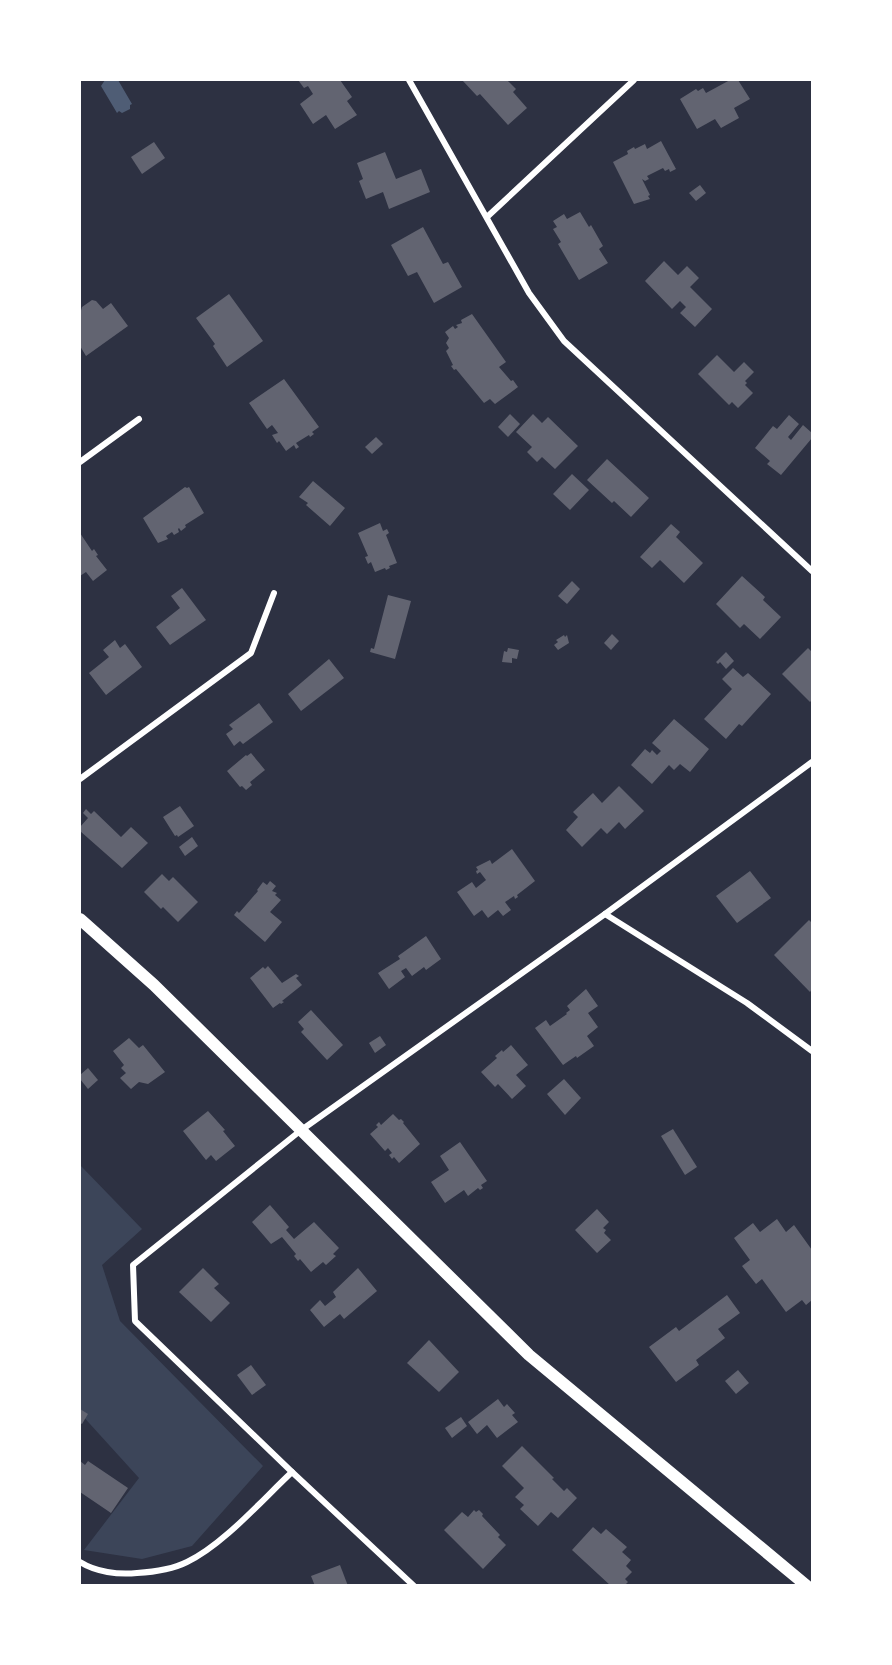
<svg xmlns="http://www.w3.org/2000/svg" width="892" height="1665" viewBox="0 0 892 1665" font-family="Karla,sans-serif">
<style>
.green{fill:#3c4559}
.water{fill:#4f5d75}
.building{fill:#626471}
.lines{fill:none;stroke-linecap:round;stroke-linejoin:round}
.minor{stroke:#fff;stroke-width:6}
.secondary{stroke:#fff;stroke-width:12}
</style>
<rect width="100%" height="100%" fill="#2d3142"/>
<!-- green -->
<polygon class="green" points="80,1165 142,1229 102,1265 120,1321 263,1466 192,1546 142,1559 84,1550 139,1478 80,1413"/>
<!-- water -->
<polygon class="water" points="105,80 118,80 132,104 130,105 130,109 122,113 119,111 117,113 101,86"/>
<!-- building -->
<g class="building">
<polygon points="298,80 340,80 352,97 347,101 357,115 335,129 326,115 313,124 300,104 313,94 308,86 304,88"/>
<polygon points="462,80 507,80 516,89 513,92 527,108 508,125 480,94 477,96"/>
<polygon points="730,80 738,80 750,99 734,108 739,118 721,128 715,119 697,129 680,99 696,89 698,91 703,88 706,93"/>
<polygon points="661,141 676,169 670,172 669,169 665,171 663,168 647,176 649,179 645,181 642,179 650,195 648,196 650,199 634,204 613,162 628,154 627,151 634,147 635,149 645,144 647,149"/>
<polygon points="154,142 165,158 142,174 131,157"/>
<polygon points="385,152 396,179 421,169 430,192 389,209 383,192 366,199 359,181 363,179 357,163"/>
<polygon points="700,185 706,193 696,201 689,193"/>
<polygon points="580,212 589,227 591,225 603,246 599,249 608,263 579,280 558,244 561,242 553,229 557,227 553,221 564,214 567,219"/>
<polygon points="423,227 443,264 448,262 462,287 434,303 417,272 408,276 391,245"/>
<polygon points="664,261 678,275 687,266 699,278 690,287 712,309 695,327 680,313 686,307 680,301 672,309 645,281"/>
<polygon points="229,294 263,341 227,367 213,346 215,344 196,318"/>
<polygon points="92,300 96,301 103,309 111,303 128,326 86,356 80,346 80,314 82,307"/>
<polygon points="472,314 506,362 499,367 511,381 513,380 518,387 495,404 490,399 484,403 456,369 454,370 451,366 453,365 446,351 449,348 446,343 449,338 445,332 453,326 455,329 458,327 456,325 462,323 461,320"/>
<polygon points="717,355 734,372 744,362 754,372 745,381 747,383 745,385 753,393 738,408 732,402 729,405 698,374"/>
<polygon points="284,379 319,427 312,432 314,434 310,437 309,435 296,443 299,447 296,449 294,445 286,451 279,441 277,443 272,435 278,433 272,425 267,429 249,403"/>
<polygon points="510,414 520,424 508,437 498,427"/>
<polygon points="533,414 542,423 548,417 578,446 555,469 542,457 537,462 527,452 532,447 516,432"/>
<polygon points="789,415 799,424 788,437 791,440 803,425 812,433 812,438 781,475 767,464 770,461 755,448 773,426 777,429"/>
<polygon points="376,437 383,444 372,454 365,447"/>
<polygon points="607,459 649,498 631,517 614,501 612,503 587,480"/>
<polygon points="572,474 589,490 570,510 553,494"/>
<polygon points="313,481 345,508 330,526 306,505 308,503 299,497"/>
<polygon points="185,487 187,488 189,487 204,513 185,525 186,527 181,531 179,528 178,529 179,532 174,535 172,532 166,536 168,539 158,543 143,518"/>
<polygon points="380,523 383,531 387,529 389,533 386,535 397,563 389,566 390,568 386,570 385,568 375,572 371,562 368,564 365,557 368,556 358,533"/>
<polygon points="671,524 680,532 676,537 703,563 684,583 660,560 652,568 640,557"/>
<polygon points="80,533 92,551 94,549 98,555 96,556 107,570 93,581 86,572 80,576"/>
<polygon points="742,576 765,597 763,600 781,617 760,639 744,624 740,628 716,604"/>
<polygon points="572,581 580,589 567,604 558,596"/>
<polygon points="182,588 206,620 170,645 156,627 180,608 171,596"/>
<polygon points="388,595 411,601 395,659 370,652 371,648 374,649"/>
<polygon points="612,634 619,641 611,650 604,643"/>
<polygon points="564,635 565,637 567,635 569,643 558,650 554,645 558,642 556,640"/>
<polygon points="115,640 120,648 125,644 142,667 106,695 89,673 109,657 103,650"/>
<polygon points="508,648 519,650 517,659 512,658 512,663 502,662 504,651 507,652"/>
<polygon points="808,648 812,652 812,700 810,702 782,674"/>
<polygon points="726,652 734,661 726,669 720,662 718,664 716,662"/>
<polygon points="329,659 344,678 301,711 288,694"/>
<polygon points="733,668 743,677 748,673 771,694 742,726 739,724 726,739 704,719 732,689 722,679"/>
<polygon points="259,703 273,722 243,744 240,741 234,746 226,734 233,729 229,725"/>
<polygon points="674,719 709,749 690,772 680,764 674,770 669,765 652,784 631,765 645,749 650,753 652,750 657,755 661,751 652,743"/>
<polygon points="251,753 265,770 250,782 252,785 246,790 242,786 240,787 227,771 246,755 247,756"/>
<polygon points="619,786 644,811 625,829 619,822 607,834 601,828 582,847 566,830 578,817 573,812 593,793 602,803"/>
<polygon points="180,806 194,826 178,837 177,835 175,836 163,817"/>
<polygon points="86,809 91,814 94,811 121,837 131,827 148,843 122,868 80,831 80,827 88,818 83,813"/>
<polygon points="192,837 198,846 185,856 179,847"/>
<polygon points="512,849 535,881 517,895 518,897 515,899 514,896 505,902 511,910 503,916 498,910 488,918 482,910 474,916 457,892 472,882 476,888 486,880 480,872 477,874 476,871 478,870 476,867 490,860 492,864"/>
<polygon points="750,871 771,898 737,923 716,896"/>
<polygon points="162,874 169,881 173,877 198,902 178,922 163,907 161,909 144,892"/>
<polygon points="270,881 276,886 272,891 277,893 275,895 281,900 270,912 282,922 265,942 234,915 237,911 239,913 258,891 257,890 263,882 267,885"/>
<polygon points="809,920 812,923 812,989 810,992 774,955"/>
<polygon points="426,936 441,959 426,970 424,967 412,976 406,968 401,971 405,977 389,989 378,973 400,959 398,956"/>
<polygon points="268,966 282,983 296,974 299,976 296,978 302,985 282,1001 284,1002 281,1004 280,1003 273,1008 250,978 263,967 265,969"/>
<polygon points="586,989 598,1006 588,1013 598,1027 587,1036 594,1046 577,1058 576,1056 563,1065 535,1028 546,1020 550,1026 567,1014 566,1013 570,1010 567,1006"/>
<polygon points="311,1010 343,1045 327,1060 301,1032 304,1029 298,1022"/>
<polygon points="380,1036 386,1045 375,1053 369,1043"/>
<polygon points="129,1038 139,1048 143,1045 165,1072 148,1084 139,1082 131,1089 120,1078 126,1073 121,1068 124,1065 113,1051"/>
<polygon points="511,1045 528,1065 516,1075 526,1086 512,1099 498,1084 495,1087 481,1072 497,1058 495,1056 502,1050 503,1052"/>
<polygon points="88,1068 98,1080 88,1089 80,1079 80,1075"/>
<polygon points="564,1079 581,1098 565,1115 547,1094"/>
<polygon points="208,1111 225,1130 223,1131 235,1146 216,1161 211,1155 206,1160 183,1131"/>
<polygon points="393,1114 399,1120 401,1119 404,1122 403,1123 420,1144 399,1163 394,1157 392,1159 389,1155 392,1153 388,1148 385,1151 370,1134 378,1127 376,1125 379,1122 381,1125"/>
<polygon points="673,1129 697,1167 685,1175 661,1136"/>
<polygon points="460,1142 487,1181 481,1185 483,1188 480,1190 478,1188 468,1196 464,1190 445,1203 431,1182 449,1170 440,1156"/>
<polygon points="270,1205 289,1227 286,1230 294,1239 314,1222 339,1248 333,1254 336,1256 326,1265 323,1262 311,1272 300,1259 298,1261 294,1256 296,1254 282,1237 271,1244 252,1222"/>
<polygon points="597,1209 609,1222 603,1228 606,1230 604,1233 611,1240 597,1253 575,1230"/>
<polygon points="777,1219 786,1232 794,1225 812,1250 812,1300 806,1305 802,1300 786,1312 762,1279 756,1284 742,1266 750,1260 734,1238 753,1223 760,1232"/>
<polygon points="203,1268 219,1284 214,1288 230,1303 211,1322 179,1292"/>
<polygon points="358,1268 377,1291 344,1319 340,1314 324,1327 310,1310 320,1300 325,1306 336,1297 333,1292"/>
<polygon points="727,1295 740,1313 718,1329 725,1338 696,1360 699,1365 676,1382 649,1347 676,1327 679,1331"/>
<polygon points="429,1340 459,1372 439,1392 407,1363"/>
<polygon points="251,1365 266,1385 252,1395 237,1375"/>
<polygon points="738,1370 749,1383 736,1394 725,1381"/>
<polygon points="498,1399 504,1407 507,1404 515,1413 512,1415 518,1422 497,1438 487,1425 477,1434 468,1422"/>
<polygon points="80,1409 88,1414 82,1424 80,1423"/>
<polygon points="461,1417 467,1426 452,1438 445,1428"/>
<polygon points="522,1446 554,1478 552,1479 564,1491 567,1488 577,1498 558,1518 551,1512 538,1526 520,1509 524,1505 515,1497 524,1488 502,1466"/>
<polygon points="80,1461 85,1465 88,1461 128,1488 111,1513 80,1492"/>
<polygon points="474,1510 476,1512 479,1510 483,1514 482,1516 500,1535 498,1537 506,1545 483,1569 444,1530 462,1512 468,1517"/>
<polygon points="593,1527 601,1534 606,1529 627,1547 622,1552 631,1560 626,1566 632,1572 625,1579 628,1582 624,1586 611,1586 572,1550"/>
<polygon points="340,1565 348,1586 315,1586 311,1576"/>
</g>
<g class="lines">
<!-- minor -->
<g class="minor">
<polyline points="409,80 529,293 564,341 812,571"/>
<polyline points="487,217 634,80"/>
<polyline points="80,462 139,419"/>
<polyline points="80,779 251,653 274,593"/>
<polyline points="605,914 747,1003 812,1051"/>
<path d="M80,1562C96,1572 118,1575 137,1573C154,1572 171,1570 187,1562C223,1545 262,1500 292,1472"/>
<polyline points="414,1586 292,1472 135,1321 133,1265 300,1131 605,914 812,762"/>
</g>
<!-- secondary -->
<polyline class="secondary" points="80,919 154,985 529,1355 807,1586"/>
</g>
<!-- border -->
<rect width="892" height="1665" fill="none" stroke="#ffffff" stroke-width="162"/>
</svg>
